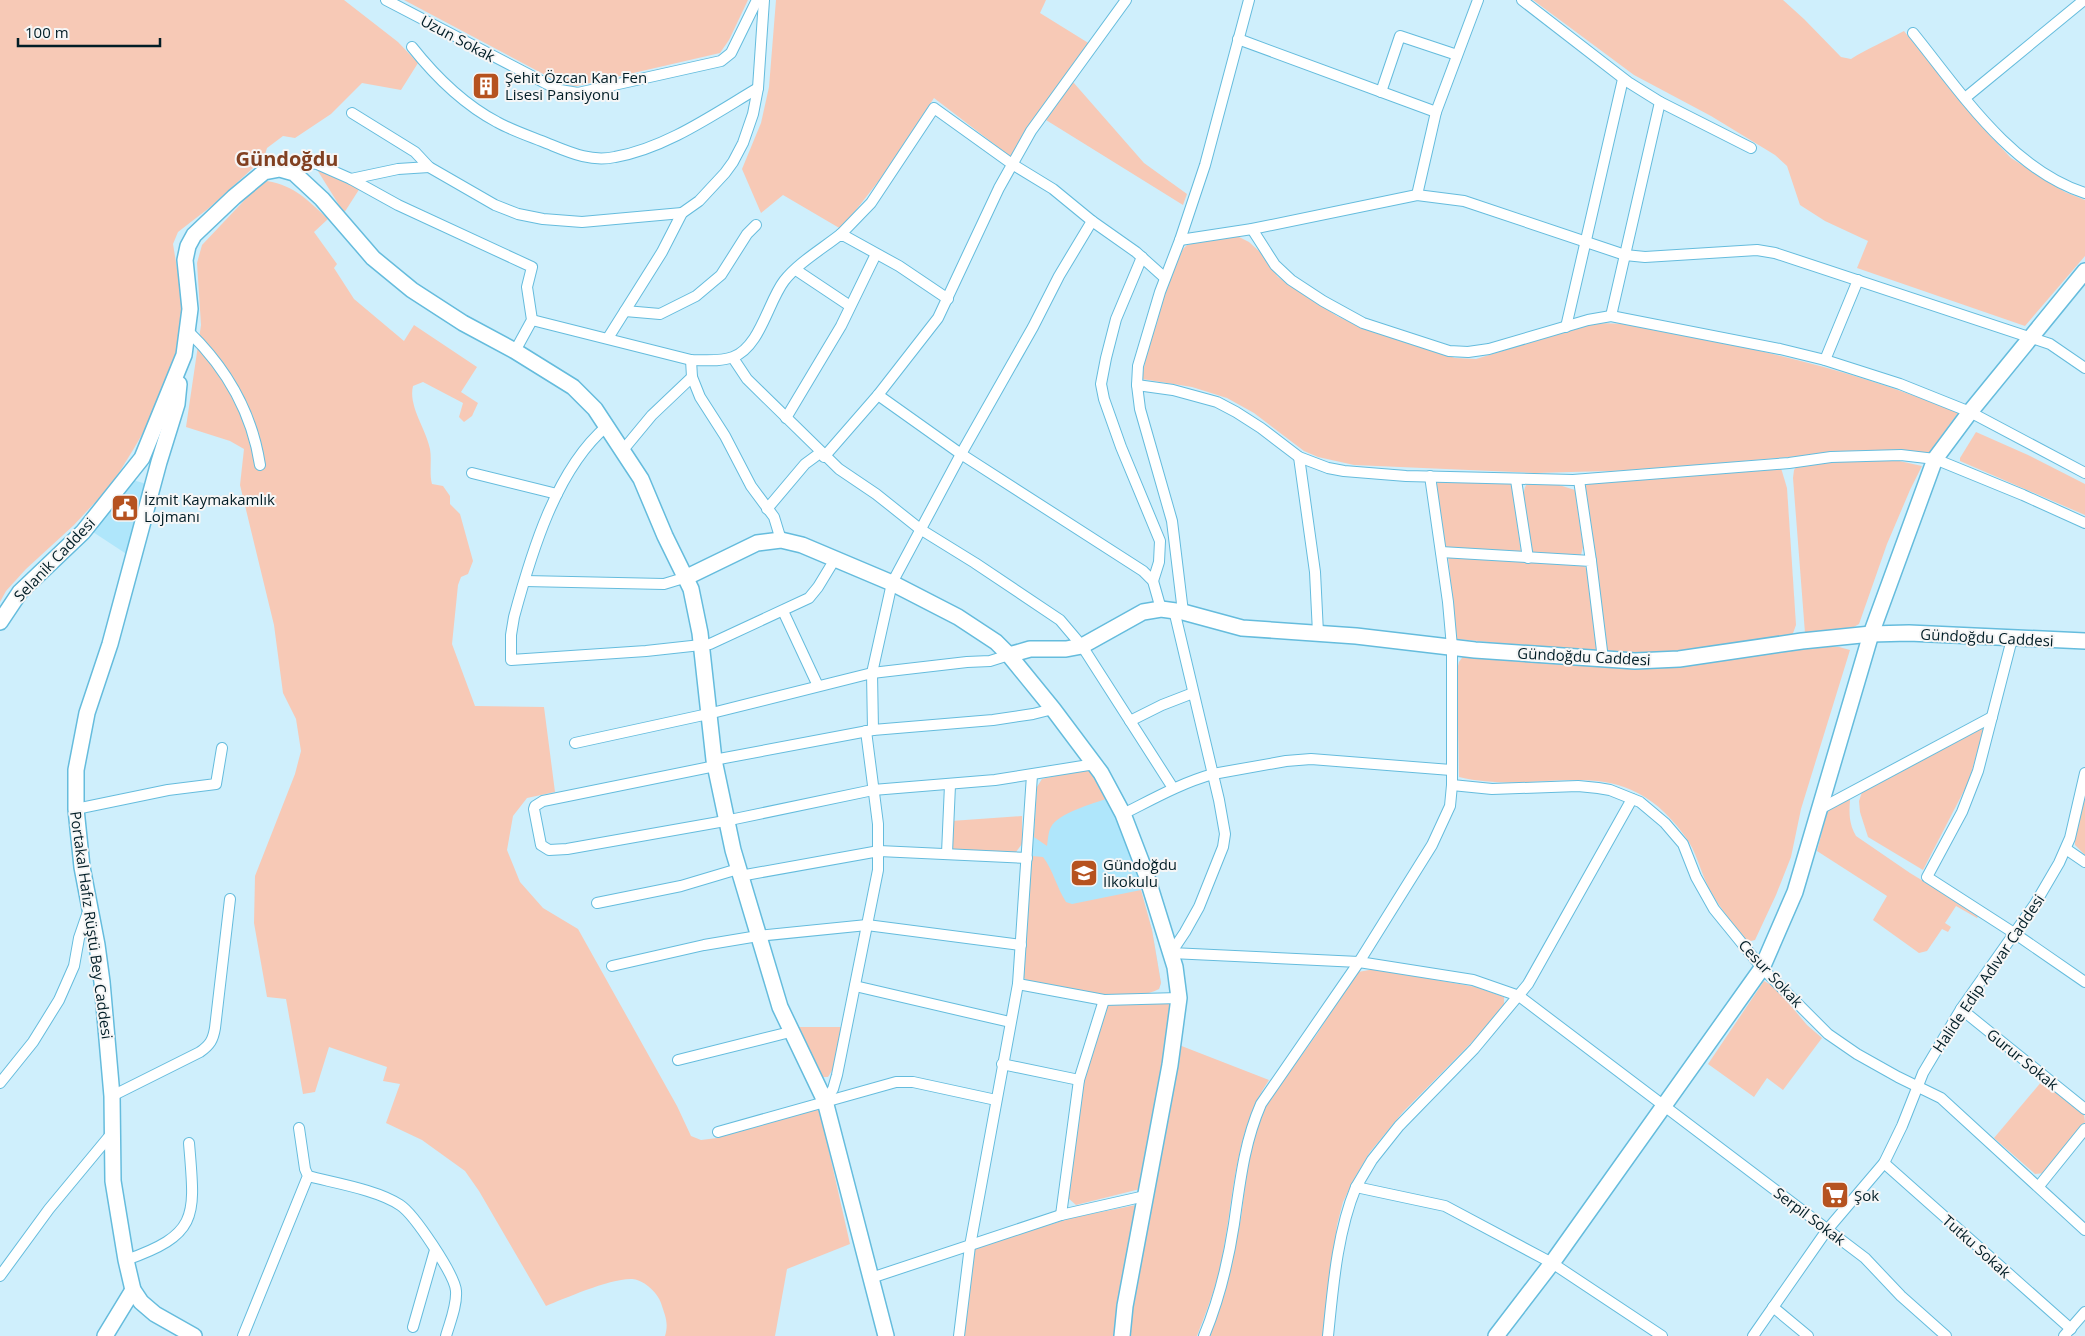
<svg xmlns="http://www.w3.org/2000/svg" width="2085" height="1336" viewBox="0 0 2085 1336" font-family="'Open Sans',sans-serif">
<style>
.built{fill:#afe6fb}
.green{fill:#f7c9b6}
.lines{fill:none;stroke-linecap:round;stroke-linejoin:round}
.street-casing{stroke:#65bcdd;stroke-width:12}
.secondary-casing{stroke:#65bcdd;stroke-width:18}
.street{stroke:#fff;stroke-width:10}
.secondary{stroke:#fff;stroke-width:15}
.labels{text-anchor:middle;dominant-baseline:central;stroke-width:4;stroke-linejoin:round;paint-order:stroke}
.street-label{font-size:15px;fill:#011d26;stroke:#f6f6f6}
.poi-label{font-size:15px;fill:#011d26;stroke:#f6f6f6;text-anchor:start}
.district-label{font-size:20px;font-weight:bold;fill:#814021;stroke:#f6f6f6}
</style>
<rect width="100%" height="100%" fill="#cfeffc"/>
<!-- built -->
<g class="built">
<polygon points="129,479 147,484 128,555 93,532"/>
<polygon points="1042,779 1108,798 1128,845 1152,930 1161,983 1159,989 1028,981 1024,978 1037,787"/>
</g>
<!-- green -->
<g class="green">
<polygon points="0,0 344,0 398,42 418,63 401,90 362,83 331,114 295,138 283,136 267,148 264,158 209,208 178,232 173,244 181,293 182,316 180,345 158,407 133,450 112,484 74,525 26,569 6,591 0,602"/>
<polygon points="404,0 748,0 729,40 720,53 577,86 568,85 547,76"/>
<polygon points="776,0 1046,0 1040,13 1090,44 1011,157 934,98 881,178 841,229 783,195 761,213 742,169 761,123 769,87"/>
<path d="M1533,0H1783L1804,19L1841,57L1851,59C1868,48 1886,41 1904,31L1980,125L2011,158L2065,192L2085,200V256L2025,326L1857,268L1868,241L1825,221L1800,205L1787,166L1775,155L1711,116L1634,75Z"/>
<polygon points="1073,82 1144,163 1187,194 1183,205 1046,120"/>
<polygon points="316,168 360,188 344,213"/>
<path d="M267,181C296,186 307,200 328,219L314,232L337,264L334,268L354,299L404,341L414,325L477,367L461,392L478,403L472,416L464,422L459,417L463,403L423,382L413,386C408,406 426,429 430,449C432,461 429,473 432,484L443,486L450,496V504L460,514L473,561L468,574L461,577L458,585L452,644L475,706L544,707L555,792L527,798L513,816L507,850L520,882L543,908L578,929L677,1106L691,1136L701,1140L717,1138L819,1107L850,1244L787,1269L775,1336H665C669,1322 665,1316 661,1303C658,1294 647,1283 637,1280C620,1274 564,1299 546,1306L479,1191L465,1171L422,1140L386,1123L400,1084L383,1081L387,1067L329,1047L315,1092L303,1094L286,999L267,997L254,923L255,876L295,774L301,751L296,719L283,693L274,625L240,485L244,449L230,441L186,427L201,325L197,263L202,245L255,189Z"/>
<path d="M1227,236H1237L1249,242L1260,252L1278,277L1337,316L1363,328L1455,358L1476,359L1591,324C1628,320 1664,331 1700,338C1788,356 1875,378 1958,413L1929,453L1893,450L1842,451L1801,456L1644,470L1535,473L1354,465L1318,457L1304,451L1254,413L1227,398L1192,387L1142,379L1148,345L1157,323L1166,284L1183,249L1187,245Z"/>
<polygon points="1976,432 2028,455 2085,484 2085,515 1960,461 1960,458"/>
<polygon points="1866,459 1895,460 1922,466 1910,490 1887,544 1859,624 1852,628 1805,633 1793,478 1794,470 1797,466"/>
<polygon points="1781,468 1787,488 1796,625 1792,636 1661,653 1607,652 1585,491 1585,483"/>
<polygon points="1438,480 1509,483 1512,486 1521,552 1518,553 1448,549 1444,547 1436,488"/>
<path d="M1527,484L1559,485L1575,490L1583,547L1581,555L1534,553L1531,550C1529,537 1518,493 1527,484Z"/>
<polygon points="1448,556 1582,564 1587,569 1597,652 1457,639"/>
<path d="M1799,646L1839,647L1850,650L1801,809L1791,857L1776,895L1755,940L1751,941L1746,939C1733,924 1719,907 1710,890C1700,872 1697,851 1684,835C1618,745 1548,798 1459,777L1457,670L1459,662L1464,655L1565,662Z"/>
<polygon points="1980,728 1983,729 1983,731 1969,781 1923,870 1868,837 1860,812 1859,801 1862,792 1975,729"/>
<path d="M1091,768L1108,798C1093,804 1058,813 1051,827C1048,832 1048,840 1047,846L1034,837L1037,787L1042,779Z"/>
<polygon points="2085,796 2085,855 2075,845 2075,841"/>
<path d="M1846,799L1850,800C1849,813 1849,824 1856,836L1910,873L1979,915L1977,918L1956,906L1945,923L1951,927L1948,932L1942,929L1927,951L1919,953L1873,920L1887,896L1817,851L1828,809Z"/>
<polygon points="1022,816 1022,844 1016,852 954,850 951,848 951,821"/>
<path d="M1032,856L1043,857C1053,870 1057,888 1066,902L1072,904L1141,890L1152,930L1161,983L1159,989C1123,1007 1065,988 1028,981L1024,978Z"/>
<polygon points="1375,969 1476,987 1504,997 1504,1005 1478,1036 1403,1112 1370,1152 1354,1179 1343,1202 1337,1225 1323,1336 1210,1336 1224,1296 1230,1272 1241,1218 1249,1155 1264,1107 1317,1034 1352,979 1358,972"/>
<polygon points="1764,981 1775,987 1807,1025 1822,1038 1783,1090 1767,1078 1754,1097 1708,1064"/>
<polygon points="1126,1003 1174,1004 1140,1189 1076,1205 1067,1197 1084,1080 1107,1004"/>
<polygon points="796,1027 841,1027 833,1069 828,1077 821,1077"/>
<path d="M1179,1045L1269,1080C1233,1133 1234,1202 1221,1263C1216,1288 1206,1312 1197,1336H1127Z"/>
<polygon points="2042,1081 2084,1115 2085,1122 2045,1173 2035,1174 1994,1138"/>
<polygon points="1136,1205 1115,1336 962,1336 972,1249 1071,1218"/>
</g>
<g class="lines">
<!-- street casing -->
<g class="street-casing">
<g id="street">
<polyline points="386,0 547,84 560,90 578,93 721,61 731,53 757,0"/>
<polyline points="1522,0 1628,82 1660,102 1751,148"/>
<path d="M1913,33C1960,91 2010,169 2085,193"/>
<polyline points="1238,39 1436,112"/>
<path d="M412,47C435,76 463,104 497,122C513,131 532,137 549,144C571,153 591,162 615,157C666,148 714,114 758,88"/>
<polyline points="1381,92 1400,36 1457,55"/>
<polyline points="1965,98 2084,0"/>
<polyline points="352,113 415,152 429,167 495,205 518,214 543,219 582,222 682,213"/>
<polyline points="286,170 302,162 317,164 351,179 398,205 532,267 527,287 532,320 515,351"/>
<polyline points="351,179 398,169 429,167"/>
<polyline points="1417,195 1436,112 1478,0"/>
<polyline points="1252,229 1275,265 1291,280 1323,301 1363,323 1449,351 1468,352 1489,349 1588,320 1611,316 1626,319 1780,349 1825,360 1900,384 1970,412 2085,473"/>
<polyline points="841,234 871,203 934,108 1012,164 1053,189 1092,221 1136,252 1165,278"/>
<polyline points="1180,240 1252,229 1417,195 1464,201 1625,255 1645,257 1757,250 1775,253 2050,344 2085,368"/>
<polyline points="1142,257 1116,319 1106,358 1101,384 1104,399 1121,447 1160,541 1159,562 1153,581"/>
<polyline points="796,270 850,306"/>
<polyline points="625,311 660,314 696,296 721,275 747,234 756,225"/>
<polyline points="1611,316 1660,102"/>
<path d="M532,320L691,360C704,360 720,362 733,357C760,347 768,302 784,281C798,263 822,249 841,234L899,266L948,299"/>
<polyline points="1566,327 1623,79"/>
<path d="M189,332C226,368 252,413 260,465"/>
<polyline points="608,338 662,252 682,213 699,201 725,173 733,162 743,143 753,114 758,88 764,0"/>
<polyline points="733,358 747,379 839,469 876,494 920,529 975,563 1060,620 1082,646 1173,788"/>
<polyline points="691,360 692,377 700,397 725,436 751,486 774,517 781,540"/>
<polyline points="1825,360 1858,280"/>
<polyline points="1137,385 1173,390 1217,402 1236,412 1261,428 1299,457 1328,468 1344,471 1406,476 1573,480 1789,463 1831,457 1901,455 1935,459 2023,495 2085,523"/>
<polyline points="878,395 961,454 1143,571 1153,581 1161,609"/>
<polyline points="786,418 841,326 876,254"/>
<path d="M607,426C556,469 531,554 514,617L511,635V660L646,651L710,644L809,598L818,587L835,559"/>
<polyline points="623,450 652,415 692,377"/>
<polyline points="824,457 878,395 938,318 999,188 1031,131 1126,0"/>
<polyline points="1299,457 1315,572 1318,633"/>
<polyline points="472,473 557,494"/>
<polyline points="1516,480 1528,558"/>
<polyline points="1579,480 1591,561"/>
<polyline points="767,509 805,464 820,453"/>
<polyline points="1441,552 1591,561 1603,659"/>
<polyline points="525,581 664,584 687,577"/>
<polyline points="783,611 818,686"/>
<polyline points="1183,612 1172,521 1140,409 1137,385 1138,366 1160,292 1180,240 1205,165 1249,0"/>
<polyline points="2012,639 1978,771 1962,812 1927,877 2014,933 2085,982"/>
<polyline points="1130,721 1162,705 1193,693"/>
<polyline points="873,730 872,673 892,583 961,454 1033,327 1059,276 1092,221"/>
<polyline points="575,743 708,714 872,673 967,662 990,661 1009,655"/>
<polyline points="714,760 873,730 993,720 1033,714 1053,709"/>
<polyline points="715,766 543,801 535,806 534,809 541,845 549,850 567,849 725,821 873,790 995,780 1095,764"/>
<polyline points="1452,785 1492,789 1578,786 1598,788 1610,790 1640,802 1665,823 1683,844 1696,877 1714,909 1762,968 1828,1034 1857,1054 1898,1077 1941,1098 2085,1230"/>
<polyline points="1632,799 1528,984 1474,1049 1399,1126 1372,1160 1356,1187 1445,1206 1552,1263 1662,1336"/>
<polyline points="76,809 168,790 216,784 222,748"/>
<polyline points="1818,810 1992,717"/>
<path d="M1123,814C1153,799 1181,783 1213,774L1286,761L1311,759L1451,770"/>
<polyline points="2066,849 2085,862"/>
<polyline points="947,853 950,785"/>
<polyline points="740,876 879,851 1027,858"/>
<polyline points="597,903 681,886 738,869"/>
<polyline points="1171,953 1359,962 1473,980 1519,996 1865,1258 1901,1296 1946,1336"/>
<polyline points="1171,953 1185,932 1199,907 1223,847 1225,834 1219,800 1174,610"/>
<polyline points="612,966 704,945 758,936 867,925 1021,945"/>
<polyline points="1018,984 1104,1000 1179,998"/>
<polyline points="855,986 1010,1022"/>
<polyline points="1961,1009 2085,1109"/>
<polyline points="678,1060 790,1032"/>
<polyline points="1002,1064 1079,1080"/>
<polyline points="0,1083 33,1042 59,1000 74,966 79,938 89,909"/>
<path d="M112,1096L200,1052C210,1045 213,1040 215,1028L230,899"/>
<polyline points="825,1101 833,1089 837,1075 878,870 878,824 866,731"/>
<polyline points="718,1132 896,1082 913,1082 996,1100"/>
<polyline points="1884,1163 2071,1329"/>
<path d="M308,1176C335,1183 378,1190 400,1205C414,1214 455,1275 456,1291C457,1306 450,1322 446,1336"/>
<polyline points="2039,1186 2085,1129"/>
<polyline points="1061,1215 1079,1080 1104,1000"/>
<path d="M126,1260C200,1234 195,1216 189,1143"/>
<polyline points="0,1276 49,1209 112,1133"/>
<polyline points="871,1278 1061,1215 1145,1196"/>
<polyline points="1773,1307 1808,1336"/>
<polyline points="413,1327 435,1250"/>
<polyline points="243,1336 308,1176 305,1169 299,1128"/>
<polyline points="959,1336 970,1246 1018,984 1032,775"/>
<path d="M1204,1336C1219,1300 1228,1263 1234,1224C1240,1182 1244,1143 1261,1104L1359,962L1432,845L1450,806L1452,785V647L1448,602L1430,476"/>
<path d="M1328,1336C1333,1287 1337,1233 1356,1187"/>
<polyline points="1753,1336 1827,1230 1884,1163 1902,1126 1923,1073 1961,1009 2035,904 2059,863 2070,838 2085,773"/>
<polyline points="2064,1336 2085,1312"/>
</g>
</g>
<!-- secondary casing -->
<g class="secondary-casing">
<g id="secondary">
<polyline points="179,384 177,404 159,462 110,644 87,713 76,770 76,809 82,867 97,945 102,982 112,1096 113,1181 126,1260 133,1290 141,1302 155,1314 194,1336"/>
<polyline points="687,577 757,543 781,540 802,545 892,583 958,617 996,642 1009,655 1053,709 1101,773 1123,814 1146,874 1175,967 1179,998 1170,1065 1125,1306 1122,1336"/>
<polyline points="0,622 20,592 83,532 142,458 184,355 190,309 185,260 188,246 194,235 234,197 264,172 280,169 294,173 322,199 373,258 412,290 463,323 515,351 573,387 595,409 641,479 665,536 691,589 700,633 714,760 733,850 780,1007 825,1101 886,1336"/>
<polyline points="1009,655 1030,649 1066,649 1082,646 1143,612 1161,609 1183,612 1242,628 1356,636 1475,650 1635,661 1679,659 1802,641 1871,634 1909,633 2085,641"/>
<polyline points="105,1336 133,1290"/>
<polyline points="1496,1336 1552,1263 1762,968 1795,892 1871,634 1935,459 1970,412 2085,271"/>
</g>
</g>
<!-- street -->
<use href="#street" class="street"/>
<!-- secondary -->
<use href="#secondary" class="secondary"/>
</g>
<!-- icons -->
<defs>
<g id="building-square" transform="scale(1.4375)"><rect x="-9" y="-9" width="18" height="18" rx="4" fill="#b6521f" stroke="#f6f6f6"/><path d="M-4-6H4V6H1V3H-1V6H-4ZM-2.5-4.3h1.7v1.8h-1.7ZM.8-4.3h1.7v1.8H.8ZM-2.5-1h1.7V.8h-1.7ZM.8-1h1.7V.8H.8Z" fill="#fff"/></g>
<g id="civic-square" transform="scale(1.4375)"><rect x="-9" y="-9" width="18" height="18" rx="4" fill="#b6521f" stroke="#f6f6f6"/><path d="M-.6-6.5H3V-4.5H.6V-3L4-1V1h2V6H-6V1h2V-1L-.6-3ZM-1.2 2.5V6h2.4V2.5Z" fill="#fff"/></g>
<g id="school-square" transform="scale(1.4375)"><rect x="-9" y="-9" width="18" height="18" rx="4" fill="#b6521f" stroke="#f6f6f6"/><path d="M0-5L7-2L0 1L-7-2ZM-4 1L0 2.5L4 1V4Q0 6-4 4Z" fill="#fff"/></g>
<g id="supermarket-square" transform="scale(1.4375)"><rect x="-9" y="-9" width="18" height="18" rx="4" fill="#b6521f" stroke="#f6f6f6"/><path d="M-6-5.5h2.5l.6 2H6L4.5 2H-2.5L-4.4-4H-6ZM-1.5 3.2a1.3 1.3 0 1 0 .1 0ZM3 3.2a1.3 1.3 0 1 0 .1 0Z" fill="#fff"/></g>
</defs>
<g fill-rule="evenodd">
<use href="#building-square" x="486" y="86"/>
<use href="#civic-square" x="125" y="508"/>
<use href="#school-square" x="1084" y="873"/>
<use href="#supermarket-square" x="1835" y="1195"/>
</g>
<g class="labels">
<!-- street labels -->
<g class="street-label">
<text transform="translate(458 38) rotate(28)">Uzun Sokak</text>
<text transform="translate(54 559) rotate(-46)">Selanik Caddesi</text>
<text transform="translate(1987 637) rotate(3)">Gündoğdu Caddesi</text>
<text transform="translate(1584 656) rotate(3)">Gündoğdu Caddesi</text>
<text transform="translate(92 925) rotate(82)">Portakal Hafız Rüştü Bey Caddesi</text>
<text transform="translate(1771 973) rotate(47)">Cesur Sokak</text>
<text transform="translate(1988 973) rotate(-56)">Halide Edip Adıvar Caddesi</text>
<text transform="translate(2023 1059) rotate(39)">Gurur Sokak</text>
<text transform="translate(1810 1216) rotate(37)">Serpil Sokak</text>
<text transform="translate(1977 1246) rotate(42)">Tutku Sokak</text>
</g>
<!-- poi labels -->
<g class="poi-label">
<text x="505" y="77">Şehit Özcan Kan Fen<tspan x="505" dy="17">Lisesi Pansiyonu</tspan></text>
<text x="144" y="499">İzmit Kaymakamlık<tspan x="144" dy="17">Lojmanı</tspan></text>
<text x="1103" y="864">Gündoğdu<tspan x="1103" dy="17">İlkokulu</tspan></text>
<text x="1854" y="1195">Şok</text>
</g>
<!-- district labels -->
<g class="district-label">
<text x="287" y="158">Gündoğdu</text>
</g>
</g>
<!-- scale -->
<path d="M18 38v8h142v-8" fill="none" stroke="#011d26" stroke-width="2.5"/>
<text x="25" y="38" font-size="15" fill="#011d26" stroke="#f6f6f6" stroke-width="4" paint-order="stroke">100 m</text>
</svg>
